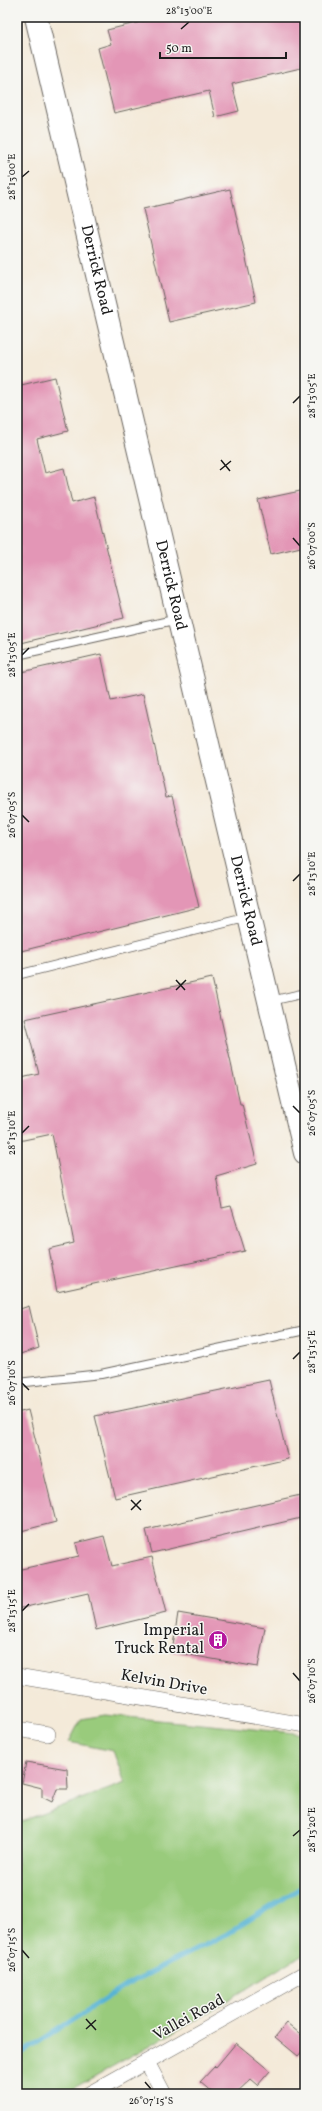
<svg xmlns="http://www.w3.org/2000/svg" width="322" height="2111" viewBox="0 0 322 2111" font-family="Vollkorn,serif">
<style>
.green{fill:#99cb7b;stroke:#5a744c}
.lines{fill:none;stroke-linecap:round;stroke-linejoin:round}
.stream{stroke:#56b4d4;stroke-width:5}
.building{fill:#e396b6}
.lane-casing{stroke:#68645e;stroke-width:10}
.street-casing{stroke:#68645e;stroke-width:16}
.secondary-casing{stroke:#68645e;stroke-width:24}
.lane{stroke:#fff;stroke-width:8}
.street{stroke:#fff;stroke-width:15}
.secondary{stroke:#fff;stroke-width:22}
.ticks{fill:none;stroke:#1c1c1c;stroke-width:1.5}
.labels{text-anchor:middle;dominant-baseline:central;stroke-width:3;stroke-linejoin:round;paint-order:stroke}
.street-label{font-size:16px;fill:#1c1c1c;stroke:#f6f6f2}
.poi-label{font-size:16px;fill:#1c1c1c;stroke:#f6f6f2;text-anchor:end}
.neatline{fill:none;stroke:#1c1c1c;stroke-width:1.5}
.ticks-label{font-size:10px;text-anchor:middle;fill:#1c1c1c}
</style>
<rect width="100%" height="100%" fill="#f6f6f2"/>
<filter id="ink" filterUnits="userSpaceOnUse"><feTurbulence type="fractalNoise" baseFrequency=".025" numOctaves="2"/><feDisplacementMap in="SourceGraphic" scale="8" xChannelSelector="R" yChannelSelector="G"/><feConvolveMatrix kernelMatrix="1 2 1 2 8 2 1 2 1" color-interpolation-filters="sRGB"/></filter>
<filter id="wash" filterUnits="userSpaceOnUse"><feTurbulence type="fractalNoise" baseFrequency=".012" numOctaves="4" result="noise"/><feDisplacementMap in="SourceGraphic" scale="16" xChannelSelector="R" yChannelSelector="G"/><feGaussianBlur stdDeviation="0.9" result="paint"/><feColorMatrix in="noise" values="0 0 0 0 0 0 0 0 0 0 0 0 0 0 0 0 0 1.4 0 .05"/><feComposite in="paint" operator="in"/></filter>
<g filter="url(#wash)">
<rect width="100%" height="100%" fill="#f4ead9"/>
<!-- green -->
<polygon class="green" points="106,1715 305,1734 305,1953 192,2022 63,2094 17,2094 17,1823 125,1783 113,1751 69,1742 81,1719"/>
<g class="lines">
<!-- stream -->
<polyline class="stream" points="17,2056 128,1984 225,1935 305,1885"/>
</g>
<g id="blocks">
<!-- building -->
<g class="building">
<polygon points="161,17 300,17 305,37 305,67 232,84 239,111 215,117 209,91 114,113 98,48 111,44 107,30"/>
<polygon points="230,189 256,302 169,322 143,209"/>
<polygon points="55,377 68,431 37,439 45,473 64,468 72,503 94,497 124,618 17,644 17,386"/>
<polygon points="305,490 305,546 271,554 258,500"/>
<polygon points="101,654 111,701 143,694 166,797 172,796 199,907 17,952 17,673"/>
<polygon points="212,978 240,1104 242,1104 257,1164 216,1176 222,1208 231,1206 245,1251 57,1292 49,1249 74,1243 52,1134 19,1141 17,1133 17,1079 39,1074 25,1019"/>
<polygon points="29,1306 39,1348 17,1355 17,1310"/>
<polygon points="269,1380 288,1459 115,1498 95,1416"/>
<polygon points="28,1410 56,1522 17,1532 17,1413"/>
<polygon points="305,1494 305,1517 152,1553 146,1530"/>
<polygon points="104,1536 112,1566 152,1557 166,1613 96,1630 88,1593 17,1609 17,1570 79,1556 76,1543"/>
<polygon points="178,1613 265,1628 258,1667 172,1652"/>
<polygon points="26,1762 67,1769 68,1789 57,1789 52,1802 42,1797 42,1788 22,1783"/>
<polygon points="287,2023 305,2038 305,2048 298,2056 275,2037"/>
<polygon points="236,2043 270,2071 258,2085 251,2079 235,2094 214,2094 200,2082 215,2066 216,2067"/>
</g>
</g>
</g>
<g filter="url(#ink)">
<use href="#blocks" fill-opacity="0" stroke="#68645e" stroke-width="1"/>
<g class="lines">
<!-- lane casing -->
<g class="lane-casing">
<g id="lane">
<polyline points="17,655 178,619"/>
<polyline points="17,975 249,917"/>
<polyline points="271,1001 305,993"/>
<polyline points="17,1383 101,1374 305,1330"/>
</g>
</g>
<!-- street casing -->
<g class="street-casing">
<g id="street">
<polyline points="17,1676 305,1725"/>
<polyline points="17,1729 48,1734"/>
<polyline points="147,2062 164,2094"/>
<polyline points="89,2094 305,1973"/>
</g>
</g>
<!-- secondary casing -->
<g class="secondary-casing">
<g id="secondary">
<path id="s1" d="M36,17L305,1153"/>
</g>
</g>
<!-- lane -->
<use href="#lane" class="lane"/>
<!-- street -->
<use href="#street" class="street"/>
<!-- secondary -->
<use href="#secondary" class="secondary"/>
</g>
</g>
<!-- ticks -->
<path class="ticks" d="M181,29L189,22M22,177L29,171M293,403L300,396M221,460L230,471M220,470L231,461M293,538L300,546M22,655L29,648M22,815L29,822M293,881L300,874M176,980L185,990M176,990L186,980M293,1106L300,1113M22,1133L29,1126M293,1359L300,1352M22,1383L29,1390M131,1500L141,1510M131,1510L141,1500M22,1611L29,1604M293,1673L300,1681M293,1836L300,1830M22,1950L29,1958M86,2019L96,2030M86,2029L96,2020M145,2082L151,2089"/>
<!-- icons -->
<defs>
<g id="building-disc" transform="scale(1)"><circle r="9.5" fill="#b5179e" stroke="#f6f6f2"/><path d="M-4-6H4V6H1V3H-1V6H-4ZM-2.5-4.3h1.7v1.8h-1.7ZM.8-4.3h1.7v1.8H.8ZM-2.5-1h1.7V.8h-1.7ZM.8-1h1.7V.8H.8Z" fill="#fff"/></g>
</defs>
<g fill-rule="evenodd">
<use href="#building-disc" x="218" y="1640"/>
</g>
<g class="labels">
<!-- street labels -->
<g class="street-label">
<text stroke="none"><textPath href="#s1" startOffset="260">Derrick Road</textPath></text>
<text stroke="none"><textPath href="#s1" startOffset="584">Derrick Road</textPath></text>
<text stroke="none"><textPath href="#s1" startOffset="908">Derrick Road</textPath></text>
<text transform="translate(164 1683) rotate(10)">Kelvin Drive</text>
<text transform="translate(189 2018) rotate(-29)">Vallei Road</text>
</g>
<!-- poi labels -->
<g class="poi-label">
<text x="204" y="1631">Imperial<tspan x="204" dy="18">Truck Rental</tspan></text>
</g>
</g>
<!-- margin -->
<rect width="322" height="2111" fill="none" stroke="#f6f6f2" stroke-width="44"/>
<!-- scale -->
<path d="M160 52v6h126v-6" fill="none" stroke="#1c1c1c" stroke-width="2"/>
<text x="166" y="52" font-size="12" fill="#1c1c1c" stroke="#f6f6f2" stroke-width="3" paint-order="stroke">50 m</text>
<rect x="22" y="22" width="278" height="2067" class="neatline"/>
<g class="ticks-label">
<text x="189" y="14">28°13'00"E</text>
<text transform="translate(11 177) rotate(-90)" y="4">28°13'00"E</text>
<text transform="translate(311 396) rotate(-90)" y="4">28°13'05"E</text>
<text transform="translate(311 546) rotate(-90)" y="4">26°07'00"S</text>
<text transform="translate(11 655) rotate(-90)" y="4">28°13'05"E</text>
<text transform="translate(11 815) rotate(-90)" y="4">26°07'05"S</text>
<text transform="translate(311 874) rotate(-90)" y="4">28°13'10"E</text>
<text transform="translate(311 1113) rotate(-90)" y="4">26°07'05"S</text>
<text transform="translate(11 1133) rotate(-90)" y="4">28°13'10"E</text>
<text transform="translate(311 1352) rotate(-90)" y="4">28°13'15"E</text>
<text transform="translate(11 1383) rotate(-90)" y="4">26°07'10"S</text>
<text transform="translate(11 1611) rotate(-90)" y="4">28°13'15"E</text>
<text transform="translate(311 1681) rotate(-90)" y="4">26°07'10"S</text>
<text transform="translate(311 1830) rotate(-90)" y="4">28°13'20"E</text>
<text transform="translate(11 1950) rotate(-90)" y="4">26°07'15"S</text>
<text x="151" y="2104">26°07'15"S</text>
</g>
</svg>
